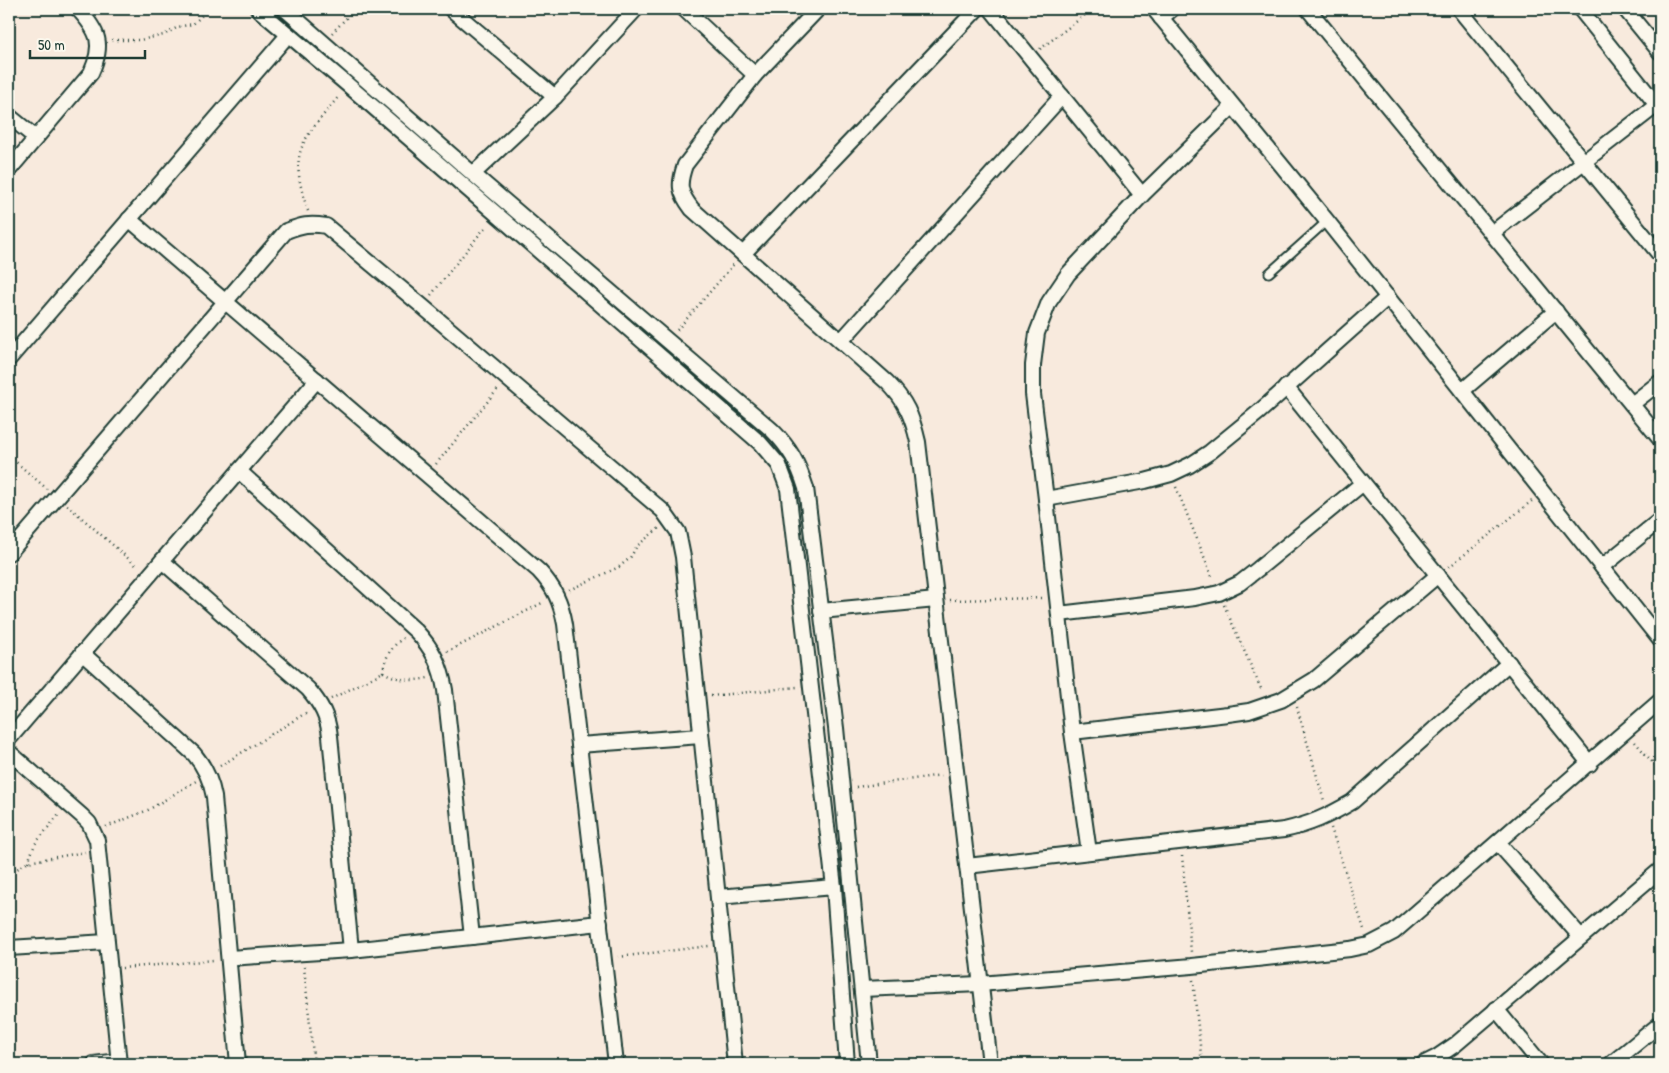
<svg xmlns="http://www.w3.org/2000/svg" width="1669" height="1073" viewBox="0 0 1669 1073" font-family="'Patrick Hand',sans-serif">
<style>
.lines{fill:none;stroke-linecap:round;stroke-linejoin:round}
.lane-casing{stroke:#1f3d34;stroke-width:11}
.street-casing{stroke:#1f3d34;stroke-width:18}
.path{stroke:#1f3d34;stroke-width:2.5;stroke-dasharray:1 4;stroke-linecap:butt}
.lane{stroke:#fbf7ec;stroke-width:7}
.street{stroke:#fbf7ec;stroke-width:14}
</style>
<rect width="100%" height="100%" fill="#f8eadd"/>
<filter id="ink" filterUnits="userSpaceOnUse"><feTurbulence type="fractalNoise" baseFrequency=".02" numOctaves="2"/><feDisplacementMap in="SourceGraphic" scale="10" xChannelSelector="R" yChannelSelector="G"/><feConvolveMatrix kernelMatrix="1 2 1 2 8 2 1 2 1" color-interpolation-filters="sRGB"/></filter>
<g filter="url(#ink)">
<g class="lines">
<!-- lane casing -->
<g class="lane-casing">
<polyline id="lane" points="1269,273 1327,221"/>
</g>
<!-- street casing -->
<g class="street-casing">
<g id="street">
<polyline points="258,9 348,85 760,443 779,465 788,489 834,887 847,1064"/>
<path d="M285,9L473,174L772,430C790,448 798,463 806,488L836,728L869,1064"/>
<polyline points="451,9 555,97"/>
<polyline points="684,9 755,75"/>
<path d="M818,9L755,75L685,165C678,185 679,192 692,209L887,382C906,401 912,416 918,442L990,1064"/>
<polyline points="991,9 1142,195"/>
<polyline points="1154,9 1327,221 1660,640"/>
<polyline points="1308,9 1660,439"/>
<polyline points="1459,9 1660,255"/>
<polyline points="1580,9 1660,109"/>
<polyline points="1625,9 1660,52"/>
<polyline points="1161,18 1172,9"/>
<polyline points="9,116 36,138"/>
<path d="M9,170L91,73C104,44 99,32 78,9"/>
<polyline points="473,174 555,97 636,9"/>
<path d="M129,219L539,571C554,587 561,602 565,624L616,1064"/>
<polyline points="1492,233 1657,105"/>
<polyline points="743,254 977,9"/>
<polyline points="841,341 1062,96"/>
<polyline points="9,359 288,35"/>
<polyline points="1286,387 1590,764"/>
<polyline points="1462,391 1556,311"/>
<polyline points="1632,404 1660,382"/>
<path d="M239,471L416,631C433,649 441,666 445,690L472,937"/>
<polyline points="1046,499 1145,481 1171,474 1190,465 1210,452 1259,412 1388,297"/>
<path d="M9,553L286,231C302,225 309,223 326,226L422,306L663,511L678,532L683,557L735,1064"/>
<path d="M162,561L308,689C321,704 328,717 330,736L351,950"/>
<polyline points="1602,567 1660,520"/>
<polyline points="821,611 936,600"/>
<polyline points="1059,614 1195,598 1219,593 1240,583 1258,569 1363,483"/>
<path d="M82,653L194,754C205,767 211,780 214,797L238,1064"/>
<polyline points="1072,732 1228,714 1249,711 1281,700 1314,680 1438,575"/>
<polyline points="9,739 317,380"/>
<polyline points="579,745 701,736"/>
<polyline points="9,752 82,816 89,823 97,840 119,1064"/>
<polyline points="1498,843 1581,937"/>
<polyline points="1089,852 1072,732 1046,499 1033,394 1033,365 1037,333 1049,302 1068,274 1142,195 1232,107"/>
<path d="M967,866L1284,830C1311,824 1328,816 1352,802L1509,663"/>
<polyline points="718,897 834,887"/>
<polyline points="9,948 107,942"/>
<polyline points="229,958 351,950 600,923"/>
<polyline points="862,989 980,984 1192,966 1350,949 1369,945 1394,932 1660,701"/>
<polyline points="1496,1009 1541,1064"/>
<polyline points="94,1064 119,1061"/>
<polyline points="1423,1064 1437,1057 1456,1044 1660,870"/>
<polyline points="1611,1064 1660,1024"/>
</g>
</g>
<!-- path -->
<g class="path">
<polyline points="332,33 355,9"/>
<polyline points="112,40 140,40 164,35 178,27 193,24 209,9"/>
<polyline points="1040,49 1093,9"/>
<path d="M308,211C287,149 302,142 339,96"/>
<polyline points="431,295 487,225"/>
<polyline points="677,330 734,264"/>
<polyline points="9,456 47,489"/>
<polyline points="436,464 498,389"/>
<polyline points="1176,487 1213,579"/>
<polyline points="67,505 138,567"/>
<polyline points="1449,567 1533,500"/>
<polyline points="569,590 619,567 630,558 637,546 659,528"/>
<polyline points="950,600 1044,598"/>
<polyline points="1224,605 1262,691"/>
<polyline points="447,652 544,602"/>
<path d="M383,672C398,680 411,682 428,678"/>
<path d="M383,672C385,657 391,647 403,638"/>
<polyline points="711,696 797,687"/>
<polyline points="331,699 383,672"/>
<polyline points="1297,707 1324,801"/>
<polyline points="1635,742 1660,771"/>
<polyline points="220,766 309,711"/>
<polyline points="856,787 942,775"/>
<polyline points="106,827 148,810 196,781"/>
<polyline points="1331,828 1365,932"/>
<polyline points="1182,856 1191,952"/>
<polyline points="28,862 35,844 59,814"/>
<polyline points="9,874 28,862 85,852"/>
<polyline points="618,957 709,946"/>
<polyline points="304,967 314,1064"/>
<polyline points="122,968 214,960"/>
<polyline points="1193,980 1202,1064"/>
</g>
<!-- lane -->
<use href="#lane" class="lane"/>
<!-- street -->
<use href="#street" class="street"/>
</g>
</g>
<!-- margin -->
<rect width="1669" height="1073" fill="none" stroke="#fbf7ec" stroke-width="30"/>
<rect x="15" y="15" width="1639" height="1043" fill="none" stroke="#1f3d34" stroke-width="2" filter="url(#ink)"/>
<!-- scale -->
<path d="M30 50v8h115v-8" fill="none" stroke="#1f3d34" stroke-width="2.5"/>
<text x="38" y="50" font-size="15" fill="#1f3d34" stroke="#fbf7ec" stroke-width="4" paint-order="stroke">50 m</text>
</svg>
